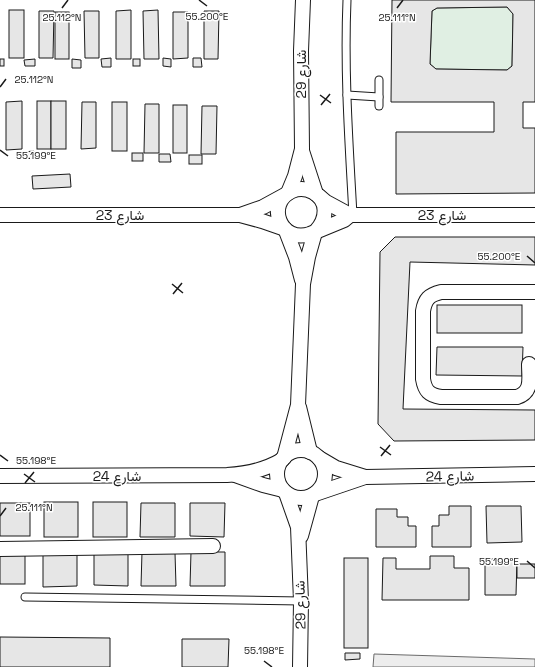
<svg xmlns="http://www.w3.org/2000/svg" width="535" height="667" viewBox="0 0 535 667" font-family="'Space Grotesk',Vazirmatn,sans-serif">
<style>
.green{fill:#e0efe3;stroke:#6a6a6a}
.parking{fill:#ededed;stroke:#6a6a6a}
.building{fill:#e6e6e6;stroke:#1a1a1a;fill-rule:evenodd}
.lines{fill:none;stroke-linecap:round;stroke-linejoin:round}
.lane-casing{stroke:#1a1a1a;stroke-width:9}
.street-casing{stroke:#1a1a1a;stroke-width:16}
.lane{stroke:#fff;stroke-width:7}
.street{stroke:#fff;stroke-width:14}
.ticks{fill:none;stroke:#1a1a1a;stroke-width:1.5}
.labels{text-anchor:middle;dominant-baseline:central;stroke-width:3;stroke-linejoin:round;paint-order:stroke}
.street-label{font-size:14px;fill:#1a1a1a;stroke:#fff}
.ticks-label{font-size:10px;text-anchor:middle;fill:#1a1a1a;stroke:#fff;stroke-width:3;stroke-linejoin:round;paint-order:stroke}
</style>
<rect width="100%" height="100%" fill="#fff"/>
<!-- green -->
<polygon class="green" points="507,7 513,14 512,66 507,70 436,69 430,64 432,11 437,8"/>
<!-- parking -->
<polygon class="parking" points="374,654 535,659 535,667 373,667"/>
<!-- building -->
<g class="building">
<path d="M392,0H535V102H523V128H535V193L396,194V132H494V102H391ZM507,7L513,14L512,66L507,70L436,69L430,64L432,11L437,8Z"/>
<rect x="9" y="10" width="15" height="48"/>
<polygon points="131,10 131,59 116,59 116,11"/>
<polygon points="158,10 159,59 144,59 143,11"/>
<polygon points="39,11 54,11 53,58 39,58"/>
<polygon points="84,11 99,11 99,58 85,58"/>
<polygon points="204,11 219,11 218,59 204,59"/>
<rect x="55" y="12" width="14" height="47"/>
<polygon points="173,12 188,12 188,58 173,59"/>
<polygon points="111,58 111,67 102,67 101,59"/>
<polygon points="163,58 171,59 171,67 163,66"/>
<polygon points="193,58 201,58 202,67 193,67"/>
<rect x="0" y="59" width="4" height="7"/>
<polygon points="35,59 35,66 25,66 24,60"/>
<polygon points="72,59 81,60 81,68 72,68"/>
<rect x="133" y="59" width="7" height="7"/>
<polygon points="22,101 22,149 6,150 6,102"/>
<rect x="37" y="101" width="14" height="48"/>
<rect x="51" y="101" width="15" height="48"/>
<polygon points="82,102 96,102 96,148 81,149"/>
<rect x="112" y="102" width="15" height="49"/>
<polygon points="145,104 159,104 159,153 144,153"/>
<rect x="173" y="105" width="14" height="48"/>
<polygon points="202,106 217,106 216,154 201,154"/>
<polygon points="34,151 34,158 23,159 23,152"/>
<rect x="132" y="153" width="11" height="8"/>
<polygon points="159,154 170,154 171,162 159,162"/>
<rect x="189" y="155" width="13" height="9"/>
<polygon points="70,174 71,187 33,189 32,176"/>
<polygon points="395,237 535,237 535,265 410,262 403,409 535,410 535,440 394,441 378,424 380,252"/>
<rect x="437" y="305" width="85" height="28"/>
<polygon points="437,347 523,347 522,376 436,375"/>
<rect x="44" y="502" width="34" height="35"/>
<rect x="93" y="502" width="34" height="35"/>
<rect x="0" y="503" width="30" height="33"/>
<polygon points="141,503 175,503 175,537 140,537"/>
<polygon points="190,503 225,503 224,537 190,536"/>
<polygon points="449,506 471,506 471,547 432,547 432,526 439,526 439,515 449,515"/>
<polygon points="486,506 521,506 522,542 487,543"/>
<polygon points="376,509 397,509 397,517 408,517 408,526 416,526 416,547 376,547"/>
<rect x="0" y="551" width="25" height="33"/>
<polygon points="94,552 128,552 128,586 94,585"/>
<polygon points="142,552 175,553 176,586 141,586"/>
<polygon points="191,552 225,552 225,586 190,586"/>
<polygon points="43,553 77,553 77,586 43,587"/>
<polygon points="430,556 454,556 454,568 469,568 469,600 382,600 383,558 396,558 396,569 430,569"/>
<rect x="344" y="558" width="24" height="90"/>
<polygon points="485,559 517,559 516,595 485,595"/>
<rect x="517" y="564" width="18" height="14"/>
<polygon points="0,637 110,638 110,667 0,667"/>
<polygon points="182,639 229,639 228,667 182,667"/>
<polygon points="345,653 360,653 360,659 345,660"/>
</g>
<g class="lines">
<!-- lane casing -->
<g class="lane-casing">
<g id="lane">
<path d="M347,0C344,72 349,143 353,215"/>
<polyline points="379,80 379,106"/>
<polyline points="347,95 379,97"/>
<polyline points="25,597 301,601"/>
</g>
</g>
<!-- street casing -->
<g class="street-casing">
<g id="street">
<polyline points="302,151 316,194"/>
<polyline points="288,193 295,176 302,149 301,51 303,0"/>
<polyline points="319,196 326,202 350,215 535,215"/>
<polyline points="0,215 240,215 262,221 285,229"/>
<polyline points="240,215 263,207 285,195"/>
<polyline points="286,231 296,257 302,280"/>
<path d="M316,231C327,219 329,201 313,192C307,189 299,188 292,191C265,203 280,244 310,234L344,220L350,215"/>
<path d="M529,364C529,378 533,392 517,397H441C429,395 425,391 423,379V311C425,299 429,295 441,292H535"/>
<polyline points="299,407 310,452"/>
<circle cx="301" cy="474" r="24"/>
<polyline points="284,458 298,405 303,284 308,257 315,232"/>
<polyline points="319,458 336,468 365,477"/>
<polyline points="235,475 263,485 283,490"/>
<path d="M0,476L227,475C246,474 265,470 282,460"/>
<polyline points="286,493 298,527 301,601 300,667"/>
<polyline points="315,494 365,477 535,474"/>
<polyline points="301,536 312,496"/>
<polyline points="0,549 213,546"/>
</g>
</g>
<!-- lane -->
<use href="#lane" class="lane"/>
<!-- street -->
<use href="#street" class="street"/>
</g>
<!-- ticks -->
<path class="ticks" d="M199,0L207,6M62,8L68,0M397,8L403,0M0,87L6,79M320,95L331,103M321,105L330,94M0,150L8,156M527,256L535,263M172,284L183,293M173,294L182,283M380,447L391,455M0,455L8,461M381,456L390,445M24,474L35,482M25,483L34,472M0,516L6,508M527,561L535,568M264,661L272,667"/>
<g class="labels">
<!-- street labels -->
<g class="street-label">
<text transform="translate(301 74) rotate(-90)">شارع 29</text>
<text x="120" y="215">شارع 23</text>
<text x="442" y="215">شارع 23</text>
<text x="117" y="476">شارع 24</text>
<text transform="translate(450 476) rotate(-1)">شارع 24</text>
<text transform="translate(300 605) rotate(-91)">شارع 29</text>
</g>
</g>
<g class="ticks-label">
<text x="207" y="20">55.200°E</text>
<text x="62" y="21">25.112°N</text>
<text x="397" y="21">25.111°N</text>
<text x="34" y="83">25.112°N</text>
<text x="36" y="159">55.199°E</text>
<text x="499" y="260">55.200°E</text>
<text x="36" y="464">55.198°E</text>
<text x="34" y="511">25.111°N</text>
<text x="499" y="565">55.199°E</text>
<text x="264" y="654">55.198°E</text>
</g>
</svg>
